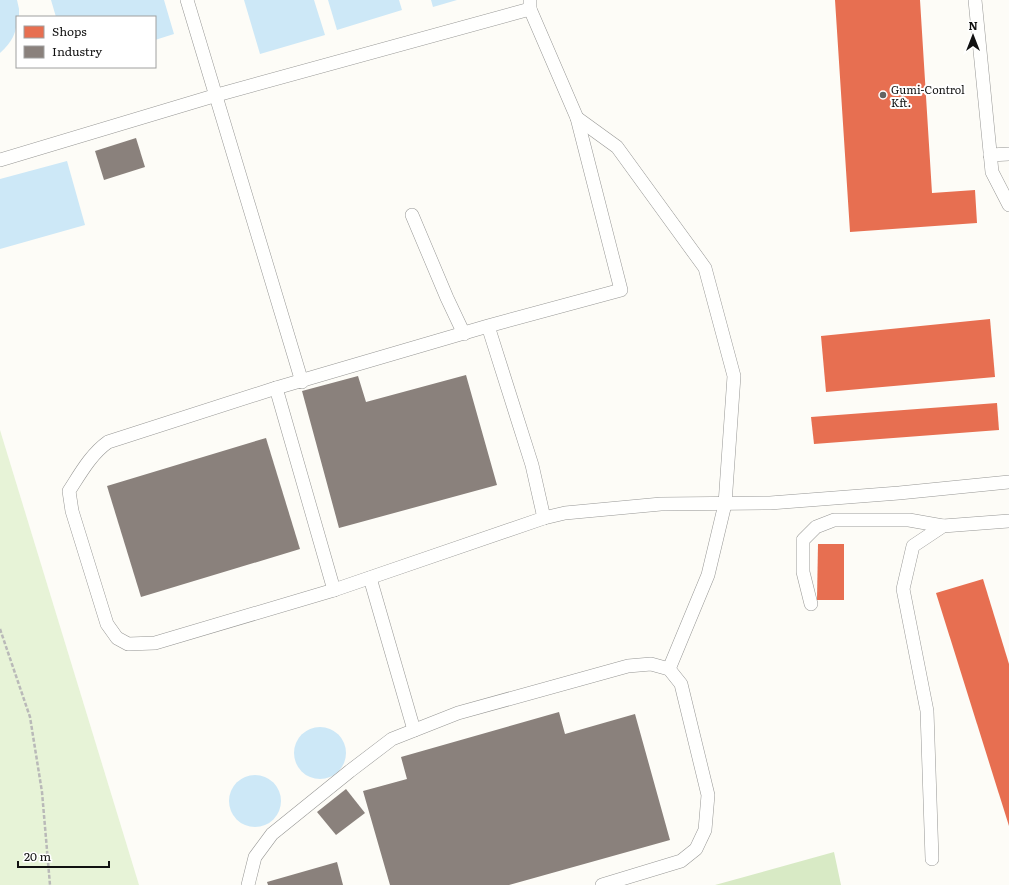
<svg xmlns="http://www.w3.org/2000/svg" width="1009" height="885" viewBox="0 0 1009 885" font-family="Literata,serif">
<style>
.green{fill:#e7f3d7}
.forest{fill:#d8eac5}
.water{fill:#cde8f7}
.shops{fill:#e76f51}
.industry{fill:#8a817c}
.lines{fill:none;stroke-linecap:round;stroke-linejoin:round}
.service-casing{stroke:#979795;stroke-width:14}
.path{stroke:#b9b9b8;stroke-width:2.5;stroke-dasharray:4 2;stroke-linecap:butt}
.service{stroke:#fffffe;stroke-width:13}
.poi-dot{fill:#646362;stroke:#fff;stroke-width:1.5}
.labels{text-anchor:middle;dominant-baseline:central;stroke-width:4;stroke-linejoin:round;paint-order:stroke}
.poi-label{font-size:11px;fill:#111;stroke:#fff;text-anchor:start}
</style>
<rect width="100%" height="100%" fill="#fdfcf7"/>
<!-- green -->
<polygon class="green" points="0,430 139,885 0,885"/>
<!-- forest -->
<polygon class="forest" points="834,852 841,885 715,885"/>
<!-- water -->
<g class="water">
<path d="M0,0H17L19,9V17H17C17,33 12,42 0,53Z"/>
<polygon points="51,0 164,0 174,34 155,40 155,17 56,17"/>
<polygon points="244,0 314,0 325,35 260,54"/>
<polygon points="328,0 399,0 402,10 337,30"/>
<polygon points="431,0 457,0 433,7"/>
<polygon points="67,161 85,225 0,249 0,179"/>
<circle cx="320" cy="753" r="26"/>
<circle cx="255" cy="801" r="26"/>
</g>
<!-- shops -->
<g class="shops">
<polygon points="835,0 920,0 932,193 975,190 977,223 850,232"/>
<polygon points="990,319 995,377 826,392 821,336"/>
<polygon points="997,403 999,430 814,444 811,417"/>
<polygon points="818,544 844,544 844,600 817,600"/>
<polygon points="983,579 1009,664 1009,826 936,593"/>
</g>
<!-- industry -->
<g class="industry">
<polygon points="136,138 145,167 104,180 95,151"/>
<polygon points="466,375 497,485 339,528 302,391 358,376 366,402"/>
<polygon points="266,438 300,549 141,597 107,486"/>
<polygon points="559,712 565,734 635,714 670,840 509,885 390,885 363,791 407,779 401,757"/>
<polygon points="346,789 365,813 336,835 317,812"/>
<polygon points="337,862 343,885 268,885 267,882"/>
</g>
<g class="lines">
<!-- service casing -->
<g class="service-casing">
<g id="service">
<polyline points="187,0 302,382"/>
<polyline points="975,0 992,172 1009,205"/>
<polyline points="577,118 617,147 705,268 734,376 725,504 708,575 669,669"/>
<polyline points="990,155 1009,154"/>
<polyline points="0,160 217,95 530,9"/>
<polyline points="412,215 447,298 464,334"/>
<path d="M488,326L532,465L544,518L334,590L155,643L128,644L117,638L107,624L72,511L69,491C80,474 91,454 108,442L276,388L488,326L621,290L577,118L530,9V0"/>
<polyline points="276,388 334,590"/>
<polyline points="544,518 565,513 661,504 770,503 899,493 1009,482"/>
<polyline points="370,578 414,730"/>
<polyline points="811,604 803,572 803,540 816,527 834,520 909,520 943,526"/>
<polyline points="932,859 927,711 903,589 913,546 943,526 1009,521"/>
<polyline points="248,885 255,857 272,834 350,771 392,739 458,713 628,666 651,664 669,669 681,684 708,795 705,830 696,849 681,861 602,885"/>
</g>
</g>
<!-- path -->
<polyline class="path" points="0,629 30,717 42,792 50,885"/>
<!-- service -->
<use href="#service" class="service"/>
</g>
<!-- markers -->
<circle class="poi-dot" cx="883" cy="95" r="4"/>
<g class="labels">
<!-- poi labels -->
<g class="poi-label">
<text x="891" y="89">Gumi-Control<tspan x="891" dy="13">Kft.</tspan></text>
</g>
</g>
<!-- legend -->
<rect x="16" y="16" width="140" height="52" fill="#ffffff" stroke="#a0a0a0"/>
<rect x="24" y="26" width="20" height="12" fill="#e76f51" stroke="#a0a0a0"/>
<text x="52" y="36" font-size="12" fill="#111111">Shops</text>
<rect x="24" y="46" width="20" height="12" fill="#8a817c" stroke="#a0a0a0"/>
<text x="52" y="56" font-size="12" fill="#111111">Industry</text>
<!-- north arrow -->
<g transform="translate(973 36)" stroke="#ffffff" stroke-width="3" paint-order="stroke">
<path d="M0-3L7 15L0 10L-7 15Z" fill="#111111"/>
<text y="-6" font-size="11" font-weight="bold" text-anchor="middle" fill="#111111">N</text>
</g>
<!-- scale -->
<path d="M18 861v6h91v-6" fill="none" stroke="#111111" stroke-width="2"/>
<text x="24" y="861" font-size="12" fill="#111111" stroke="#ffffff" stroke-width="3" paint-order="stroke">20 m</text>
</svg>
